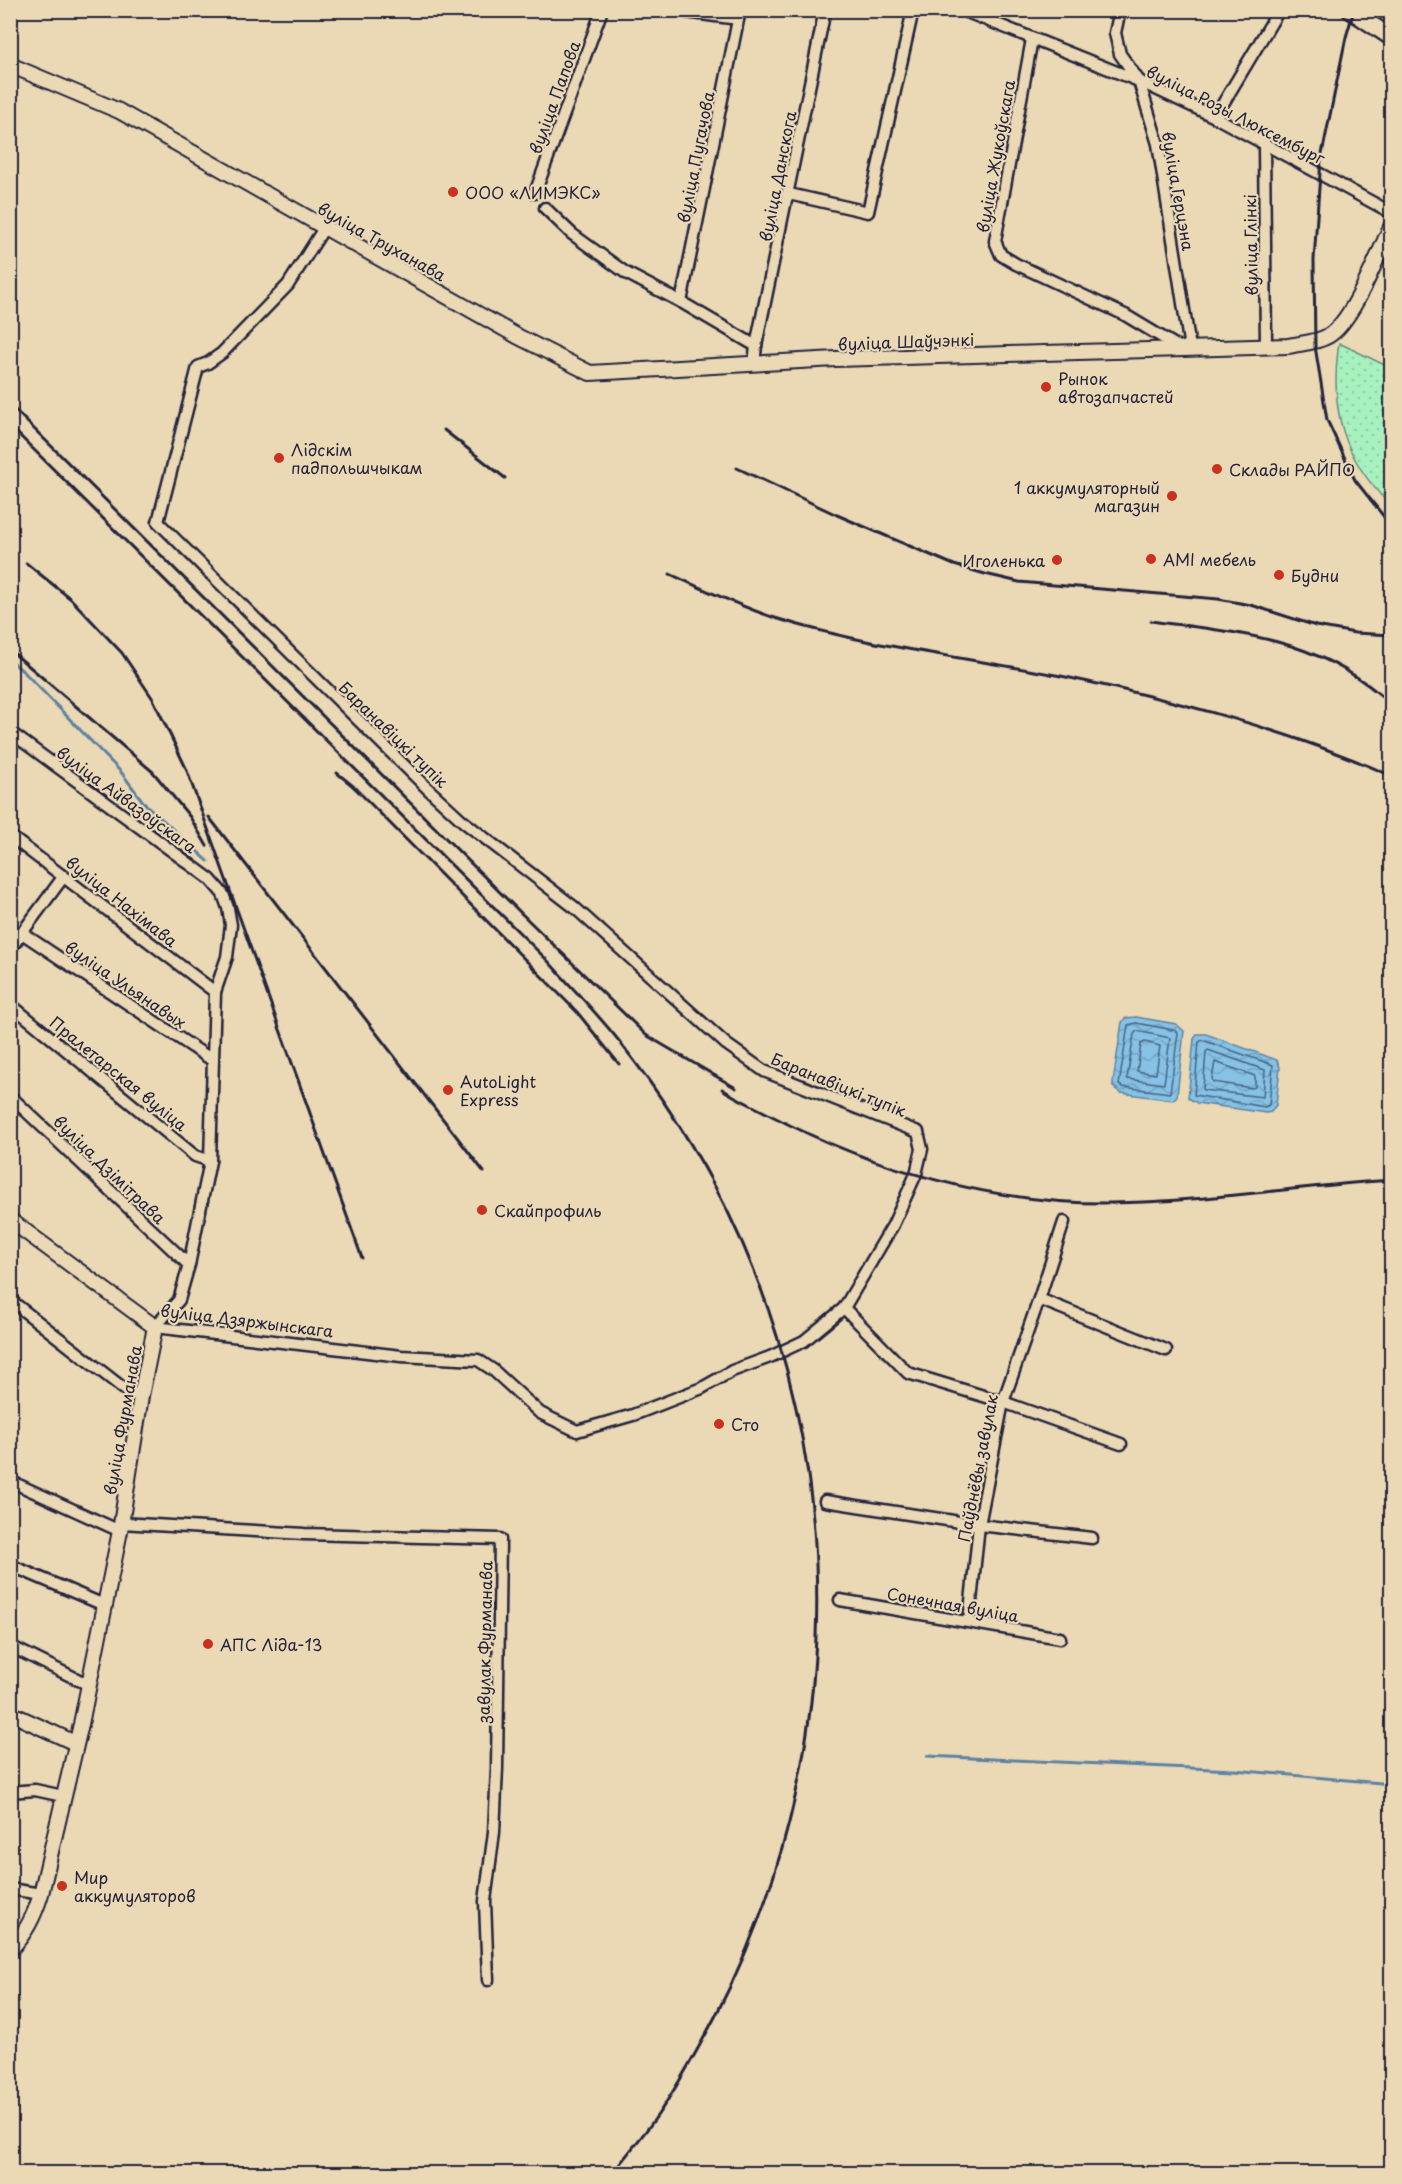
<svg xmlns="http://www.w3.org/2000/svg" width="1402" height="2184" viewBox="0 0 1402 2184" font-family="'Playpen Sans',sans-serif">
<style>
.grass{fill:url(#grass-dots);stroke:#648a7d;stroke-width:1.5}
.water{fill:url(#water-waves);stroke:#5d82a1;stroke-width:1.5}
.lines{fill:none;stroke-linecap:round;stroke-linejoin:round}
.shore{stroke:#4a627f;stroke-width:1.5}
.stream{stroke:#5d82a1;stroke-width:3}
.street-casing{stroke:#22223b;stroke-width:15}
.secondary-casing{stroke:#22223b;stroke-width:18}
.primary-casing{stroke:#22223b;stroke-width:20}
.street{stroke:#ebd9b6;stroke-width:10}
.secondary{stroke:#ebd9b6;stroke-width:14}
.primary{stroke:#ebd9b6;stroke-width:15}
.rail{stroke:#22223b;stroke-width:3}
.poi-dot{fill:#c8321e;stroke:#ebd9b6;stroke-width:2}
.labels{text-anchor:middle;dominant-baseline:central;stroke-width:4.5;stroke-linejoin:round;paint-order:stroke}
.street-label{font-size:16px;fill:#22223b;stroke:#ebd9b6}
.poi-label{font-size:16px;fill:#22223b;stroke:#ebd9b6;text-anchor:start}
</style>
<defs>
<pattern id="grass-dots" width="8" height="8" patternUnits="userSpaceOnUse" patternTransform="scale(1.5)"><rect width="8" height="8" fill="#a7f1bf"/><path d="M2 2h.1M6 6h.1" fill="none" stroke="#8fcea5" stroke-width="1.8" stroke-linecap="round"/></pattern>
<pattern id="water-waves" width="16" height="10" patternUnits="userSpaceOnUse" patternTransform="scale(1.5)"><rect width="16" height="10" fill="#85c2e5"/><path d="M0 5q4-4 8 0t8 0" fill="none" stroke="#73a6c5"/></pattern>
</defs>
<rect width="100%" height="100%" fill="#ebd9b6"/>
<filter id="ink" filterUnits="userSpaceOnUse"><feTurbulence type="fractalNoise" baseFrequency=".0167" numOctaves="2"/><feDisplacementMap in="SourceGraphic" scale="12" xChannelSelector="R" yChannelSelector="G"/><feConvolveMatrix kernelMatrix="1 2 1 2 8 2 1 2 1" color-interpolation-filters="sRGB"/></filter>
<g filter="url(#ink)">
<!-- grass -->
<path class="grass" d="M1339,343L1391,368V506C1343,458 1329,410 1339,343Z"/>
<!-- water -->
<g class="water">
<polygon points="1136,1017 1176,1024 1184,1031 1177,1096 1173,1100 1121,1093 1113,1087 1113,1082 1122,1022 1126,1018"/>
<polygon points="1197,1034 1206,1034 1277,1060 1280,1067 1276,1105 1271,1112 1266,1113 1197,1103 1188,1098 1194,1039"/>
</g>
<g class="lines">
<!-- shore -->
<g class="shore">
<polygon points="1136,1023 1174,1030 1178,1033 1170,1093 1123,1087 1119,1085 1128,1025"/>
<polygon points="1137,1031 1170,1038 1164,1084 1127,1079 1134,1034"/>
<polygon points="1202,1040 1273,1065 1269,1105 1265,1107 1194,1095 1199,1042"/>
<polygon points="1145,1042 1160,1046 1156,1074 1137,1071 1141,1044"/>
<polygon points="1208,1050 1265,1070 1263,1097 1203,1090 1206,1052"/>
<polygon points="1215,1062 1255,1076 1255,1087 1252,1088 1213,1082 1212,1079"/>
</g>
<!-- stream -->
<g class="stream">
<polyline points="10,660 26,674 121,772 144,803 208,861"/>
<polyline points="927,1756 1234,1770 1392,1784"/>
</g>
<!-- street casing -->
<g class="street-casing">
<g id="street">
<polyline points="962,10 1139,81 1215,117 1392,213"/>
<polyline points="1120,10 1115,33 1120,54 1139,81 1158,144 1190,348"/>
<polyline points="686,12 738,19"/>
<polyline points="1032,39 995,241 1001,255 1016,264 1125,315 1180,348"/>
<polyline points="1215,117 1279,10"/>
<polyline points="1264,144 1266,345"/>
<polyline points="535,193 602,10"/>
<polyline points="789,194 868,212 913,10"/>
<polyline points="545,208 572,234 626,273 681,302 756,346 754,364"/>
<polyline points="681,302 740,10"/>
<polyline points="756,346 825,10"/>
<polyline points="10,732 210,879 223,894 228,908 231,925 227,957 215,992 210,1161 189,1265 179,1300 155,1327"/>
<polyline points="10,836 215,992"/>
<polyline points="22,933 212,1060"/>
<polyline points="10,949 64,876"/>
<polyline points="10,1004 195,1156 210,1161"/>
<polyline points="10,1096 189,1265"/>
<polyline points="1039,1299 1166,1350"/>
<polyline points="10,1300 128,1392 141,1396"/>
<polyline points="844,1308 908,1373 1003,1402 1121,1444"/>
<polyline points="155,1327 401,1356 478,1360 493,1370 540,1413 577,1431 633,1415 702,1388 732,1371 770,1357 804,1341 844,1308 893,1225 916,1174 922,1149 918,1132 764,1071 726,1044 574,907 464,822 427,788 158,522 198,367 208,363 222,353 288,285 324,228"/>
<polyline points="10,1481 120,1531"/>
<polyline points="825,1501 979,1525 1092,1538"/>
<polyline points="121,1523 304,1534 500,1539 497,1768 494,1832 485,1901 488,1980"/>
<polyline points="10,1565 104,1605"/>
<polyline points="840,1600 1060,1638"/>
<polyline points="969,1621 979,1525 1003,1402 1039,1299 1064,1222"/>
<polyline points="10,1646 89,1685"/>
<polyline points="10,1792 35,1790 63,1796"/>
<polyline points="10,1889 41,1894"/>
</g>
</g>
<!-- secondary casing -->
<g class="secondary-casing">
<g id="secondary">
<path d="M10,65L119,111L517,336L590,373L836,359L1288,346C1301,343 1316,343 1328,336C1354,321 1378,253 1392,225"/>
<path d="M10,1220L155,1327L141,1396L120,1531L81,1724L41,1894C34,1917 26,1932 10,1950"/>
<polyline points="10,1713 75,1743"/>
</g>
</g>
<!-- primary casing -->
<g class="primary-casing">
<polyline id="primary" points="1350,10 1392,38"/>
</g>
<!-- street -->
<use href="#street" class="street"/>
<!-- secondary -->
<use href="#secondary" class="secondary"/>
<!-- primary -->
<use href="#primary" class="primary"/>
<!-- rail -->
<g class="rail">
<polyline points="1354,10 1346,37 1321,159 1314,260 1315,346 1327,420 1355,480 1392,527"/>
<polyline points="10,405 522,914 646,1035 736,1088"/>
<path d="M10,426L548,961C571,987 597,1013 619,1041C660,1093 697,1150 727,1210C852,1465 845,1767 715,2017C697,2051 679,2084 657,2116C643,2136 627,2154 612,2174"/>
<polyline points="444,430 505,478"/>
<polyline points="737,468 837,515 954,565 985,574 1019,582 1218,599 1251,605 1316,626 1355,633 1392,635"/>
<polyline points="26,563 71,599 122,653 153,699 186,768 362,1258"/>
<path d="M670,574C705,590 739,606 775,618C868,647 966,657 1061,676C1174,700 1286,729 1392,776"/>
<path d="M1151,621C1244,634 1319,637 1392,705"/>
<polyline points="10,650 153,772 190,817 207,846"/>
<polyline points="337,773 358,790"/>
<polyline points="353,786 577,1012 619,1064"/>
<polyline points="209,817 484,1172"/>
<path d="M722,1089C737,1099 754,1106 770,1115C873,1169 993,1204 1110,1203C1204,1202 1298,1186 1392,1180"/>
</g>
</g>
</g>
<!-- markers -->
<g class="poi-dot">
<circle cx="453" cy="192" r="6"/>
<circle cx="1046" cy="387" r="6"/>
<circle cx="279" cy="458" r="6"/>
<circle cx="1217" cy="469" r="6"/>
<circle cx="1172" cy="496" r="6"/>
<circle cx="1151" cy="559" r="6"/>
<circle cx="1057" cy="560" r="6"/>
<circle cx="1279" cy="575" r="6"/>
<circle cx="448" cy="1090" r="6"/>
<circle cx="482" cy="1210" r="6"/>
<circle cx="719" cy="1424" r="6"/>
<circle cx="208" cy="1644" r="6"/>
<circle cx="62" cy="1886" r="6"/>
</g>
<g class="labels">
<!-- street labels -->
<g class="street-label">
<text transform="translate(554 97) rotate(-70)">вуліца Папова</text>
<text transform="translate(1236 114) rotate(27)">вуліца Розы Люксембург</text>
<text transform="translate(995 156) rotate(-80)">вуліца Жукоўскага</text>
<text transform="translate(695 157) rotate(-79)">вуліца Пугачова</text>
<text transform="translate(777 176) rotate(-79)">вуліца Данскога</text>
<text transform="translate(1179 191) rotate(80)">вуліца Герцэна</text>
<text transform="translate(382 241) rotate(29)">вуліца Труханава</text>
<text transform="translate(1250 245) rotate(-91)">вуліца Глінкі</text>
<text transform="translate(906 341) rotate(-2)">вуліца Шаўчэнкі</text>
<text transform="translate(394 734) rotate(44)">Баранавіцкі тупік</text>
<text transform="translate(127 799) rotate(36)">вуліца Айвазоўскага</text>
<text transform="translate(122 901) rotate(38)">вуліца Нахімава</text>
<text transform="translate(126 984) rotate(34)">вуліца Ульянавых</text>
<text transform="translate(119 1073) rotate(39)">Пралетарская вуліца</text>
<text transform="translate(839 1084) rotate(22)">Баранавіцкі тупік</text>
<text transform="translate(110 1169) rotate(44)">вуліца Дзімітрава</text>
<text transform="translate(247 1320) rotate(7)">вуліца Дзяржынскага</text>
<text transform="translate(122 1420) rotate(-80)">вуліца Фурманава</text>
<text transform="translate(977 1468) rotate(-79)">Паўднёвы завулак</text>
<text transform="translate(953 1604) rotate(10)">Сонечная вуліца</text>
<text transform="translate(484 1642) rotate(-89)">завулак Фурманава</text>
</g>
<!-- poi labels -->
<g class="poi-label">
<text x="465" y="192">ООО «ЛИМЭКС»</text>
<text x="1058" y="378">Рынок<tspan x="1058" dy="18">автозапчастей</tspan></text>
<text x="291" y="449">Лідскім<tspan x="291" dy="18">падпольшчыкам</tspan></text>
<text x="1229" y="469">Склады РАЙПО</text>
<text x="1160" y="487" text-anchor="end">1 аккумуляторный<tspan x="1160" dy="18">магазин</tspan></text>
<text x="1163" y="559">AMI мебель</text>
<text x="1045" y="560" text-anchor="end">Иголенька</text>
<text x="1291" y="575">Будни</text>
<text x="460" y="1081">AutoLight<tspan x="460" dy="18">Express</tspan></text>
<text x="494" y="1210">Скайпрофиль</text>
<text x="731" y="1424">Сто</text>
<text x="220" y="1644">АПС Ліда-13</text>
<text x="74" y="1877">Мир<tspan x="74" dy="18">аккумуляторов</tspan></text>
</g>
</g>
<!-- margin -->
<rect width="1402" height="2184" fill="none" stroke="#ebd9b6" stroke-width="36"/>
<rect x="18" y="18" width="1366" height="2148" fill="none" stroke="#22223b" stroke-width="2" filter="url(#ink)"/>
</svg>
